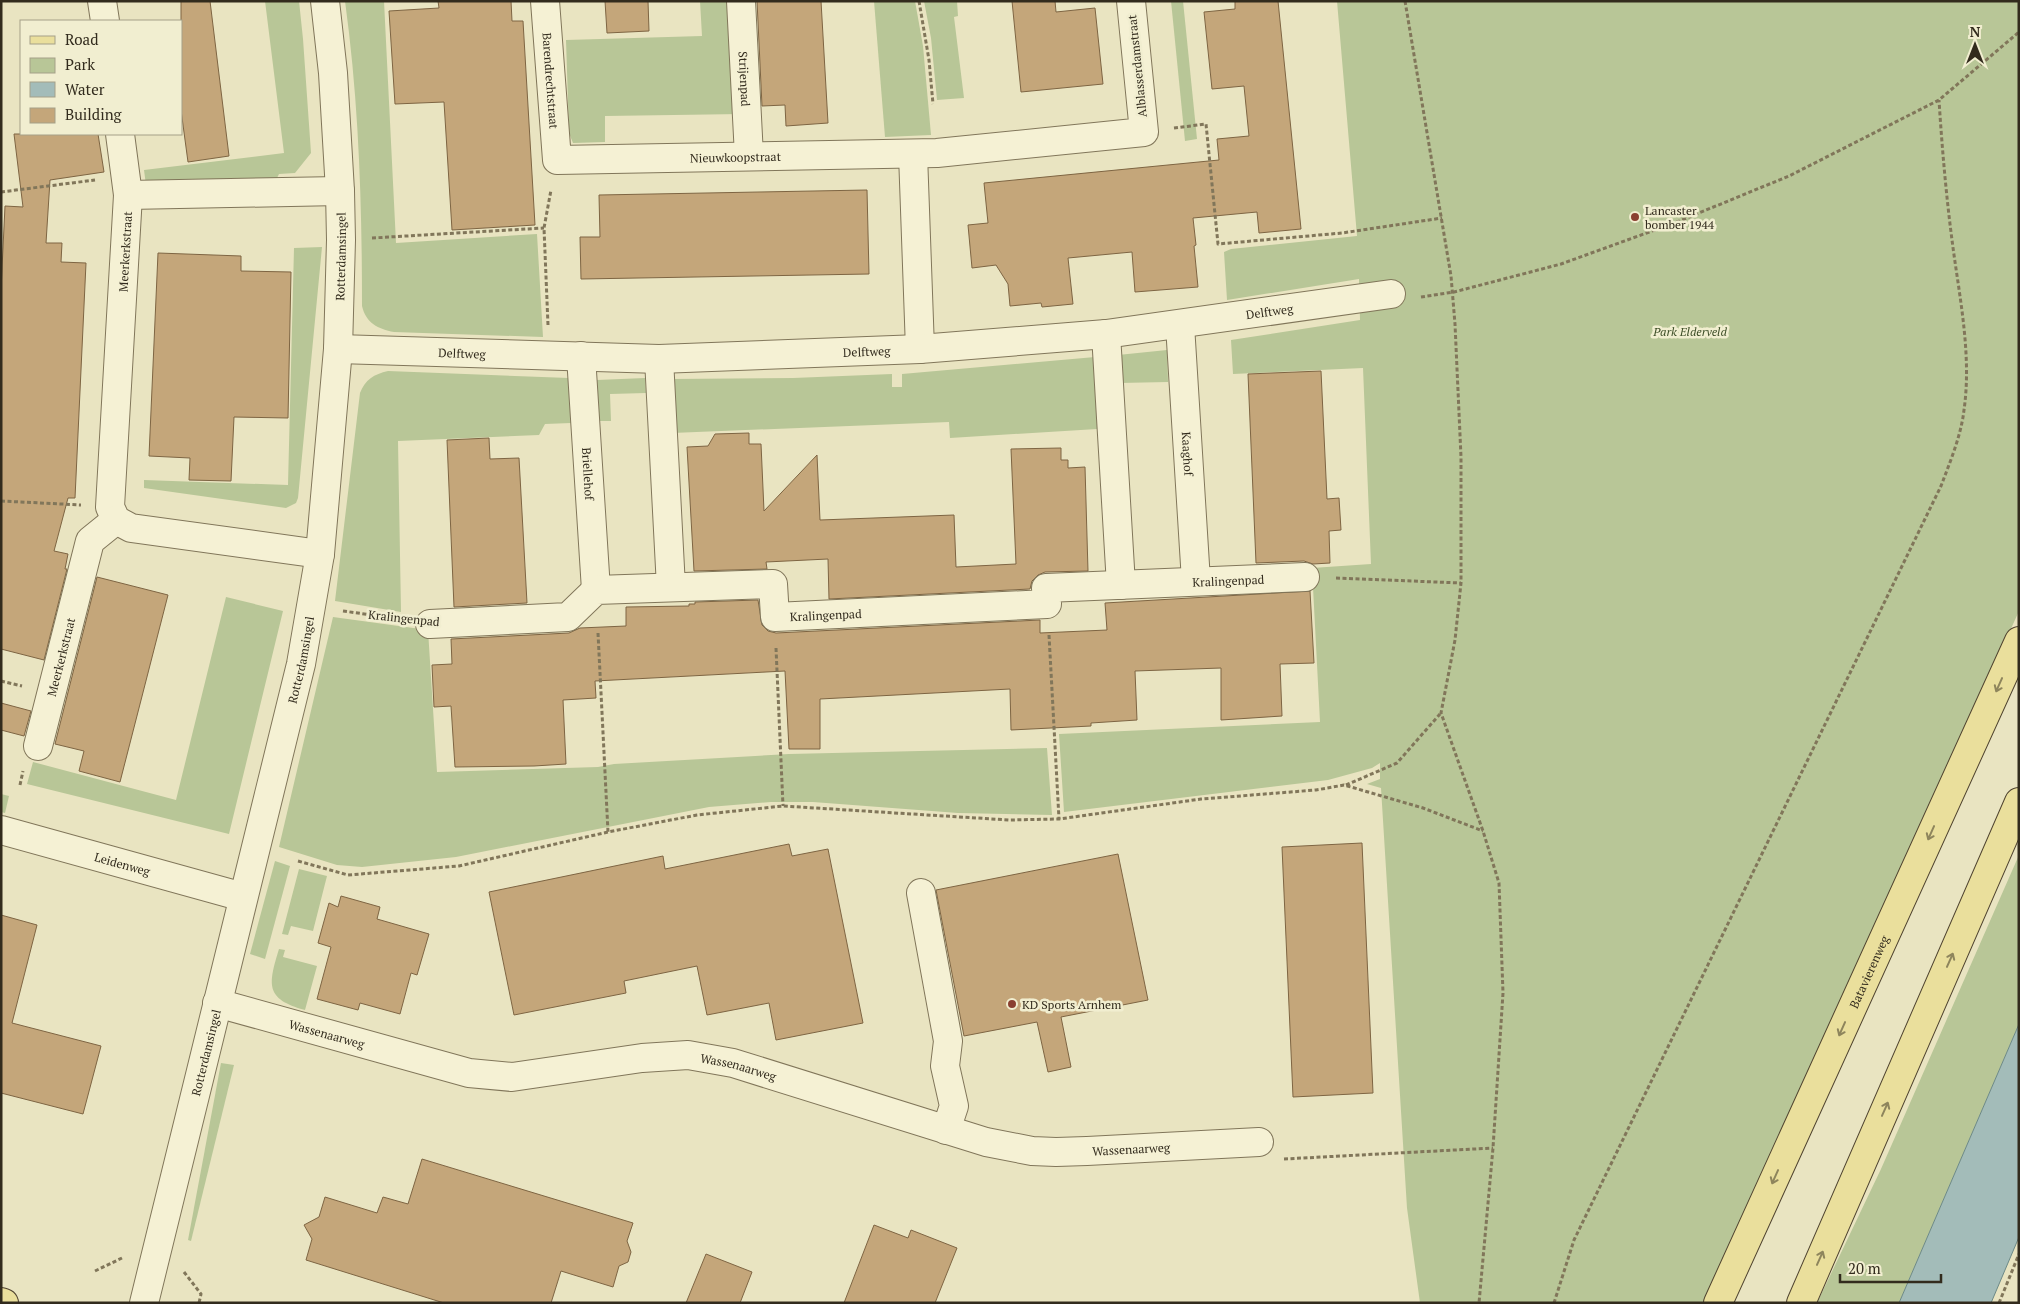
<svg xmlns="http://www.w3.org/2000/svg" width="2020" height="1304" viewBox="0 0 2020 1304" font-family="'PT Serif',serif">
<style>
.green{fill:#b8c697}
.water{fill:#a3bcb9;stroke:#6c8987}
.building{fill:#c4a67a;stroke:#7e6543}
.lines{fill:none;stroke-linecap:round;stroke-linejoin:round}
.minor-casing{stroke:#81765a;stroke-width:30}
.major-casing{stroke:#4f432f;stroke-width:30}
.path{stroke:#81765a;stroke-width:3;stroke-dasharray:4 2.5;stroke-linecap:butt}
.minor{stroke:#f5f1d4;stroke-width:28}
.major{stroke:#eadf9c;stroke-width:28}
.oneway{stroke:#8e855c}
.poi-dot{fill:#8a3f30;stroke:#f1eed0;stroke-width:2}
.labels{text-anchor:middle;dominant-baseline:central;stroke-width:5;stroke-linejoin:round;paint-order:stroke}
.street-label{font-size:12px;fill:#322b1d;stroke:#f1eed0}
.poi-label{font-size:12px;fill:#322b1d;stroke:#f1eed0;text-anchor:start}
.park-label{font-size:12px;font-style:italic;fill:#3c4d26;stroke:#f1eed0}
</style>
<rect width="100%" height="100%" fill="#e9e4c1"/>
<!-- green -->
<g class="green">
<polygon points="265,1 299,1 303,39 311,153 295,173 279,174 275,182 146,185 144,170 284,153"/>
<path d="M345,1H384L396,243L537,234L543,337L394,332C378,329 366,323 362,306C362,204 359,103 345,1Z"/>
<polygon points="700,1 736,1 742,114 605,116 605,142 573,143 569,133 566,40 702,36"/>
<polygon points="874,1 915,1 923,46 931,135 885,137"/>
<polygon points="924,1 957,1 958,16 954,17 964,98 937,100 931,38"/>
<polygon points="1171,1 1183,1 1197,139 1185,141"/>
<polygon points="1337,1 2019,1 2019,611 1721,1269 1703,1303 1420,1303 1407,1208 1381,788 1367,784 1380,779 1380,763 1372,768 1328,780 1064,812 1059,734 1320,722 1312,568 1371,564 1363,368 1233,374 1231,340 1360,320 1359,279 1227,300 1224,252 1231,249 1357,236"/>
<polygon points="322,247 298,498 296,503 286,508 144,488 144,480 288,485 294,248"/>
<polygon points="1167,350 1168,382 1119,383 1118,355"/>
<polygon points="1095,357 1097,429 950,438 949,422 672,433 671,379 793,378 892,374 892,387 902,387 902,374"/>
<path d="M388,371L569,378L571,423L545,424L539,435L398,441L401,612L335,601L360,393C365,380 374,374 388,371Z"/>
<polygon points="645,378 646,393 610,394 611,421 598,421 597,380"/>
<polygon points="226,597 283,611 229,834 27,784 33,762 176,800"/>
<polygon points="333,617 428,630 437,772 598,767 614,764 789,754 1047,748 1052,815 958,813 813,802 771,802 709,807 456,857 362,867 337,865 279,847"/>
<polygon points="1,794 9,796 5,813 1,812"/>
<polygon points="2019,855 2019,1024 1899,1303 1817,1303 1881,1169"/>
<polygon points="275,861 290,866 265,959 250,954"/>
<polygon points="299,869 327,876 313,931 291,926 288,935 282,934"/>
<path d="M279,949L285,950L283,957L317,966L305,1010C265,999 268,985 279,949Z"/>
<polygon points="221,1063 234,1065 191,1241 188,1240"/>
</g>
<!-- water -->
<polygon class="water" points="2019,1024 2019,1237 1991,1303 1899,1303"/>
<!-- building -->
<g class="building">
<polygon points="181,1 210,1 229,156 188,162 181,110"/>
<polygon points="438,1 511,1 512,21 523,21 535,225 452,230 444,102 395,104 389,11 439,8"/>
<polygon points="605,1 648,1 649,31 607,33"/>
<polygon points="757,1 821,1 828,123 786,126 785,105 762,106"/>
<polygon points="1012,1 1055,1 1056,12 1095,8 1103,84 1021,92"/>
<polygon points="1235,1 1278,1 1301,229 1259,233 1257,212 1193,218 1196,245 1194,246 1198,287 1135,292 1132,252 1068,258 1073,304 1042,307 1041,303 1010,306 1008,284 996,265 972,268 968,225 988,223 984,183 1219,160 1217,139 1249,136 1244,86 1212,89 1204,12 1235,9"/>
<polygon points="14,134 98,134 104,172 50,180 46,243 62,243 61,262 86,263 75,498 68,498 54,551 68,554 65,569 67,569 44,660 1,649 1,290 5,206 23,207"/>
<polygon points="867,190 869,274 581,279 580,237 600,237 599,195"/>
<polygon points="158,253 241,256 241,271 291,272 288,418 234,417 231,481 189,480 190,458 149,456"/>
<polygon points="1321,371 1327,499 1339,498 1341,530 1329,531 1330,563 1313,564 1304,561 1256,563 1248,374"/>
<polygon points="749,433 749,444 761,444 764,511 817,455 820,520 954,515 956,567 1016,564 1011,449 1061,448 1061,460 1068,460 1068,468 1085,467 1088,571 1045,572 1038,575 1032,581 1030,589 829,599 828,559 766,562 767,569 694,571 687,447 708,446 715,434"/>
<polygon points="489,438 490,459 519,458 527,603 454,607 447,440"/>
<polygon points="97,577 168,595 120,782 79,771 84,751 55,744"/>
<polygon points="1310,591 1314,663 1280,664 1282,716 1221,720 1221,668 1135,671 1137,720 1091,723 1091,726 1011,730 1010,689 820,699 820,749 789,749 785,671 595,681 596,698 563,700 566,764 534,766 455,767 451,706 434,707 432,665 452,664 451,639 569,633 580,628 626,626 626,607 689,606 689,604 695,604 695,602 758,600 762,625 768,631 776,633 1040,620 1040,633 1107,630 1105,603"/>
<polygon points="1,703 31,711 24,736 1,730"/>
<polygon points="1362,843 1373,1093 1293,1097 1282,847"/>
<polygon points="789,844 792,856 828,849 863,1023 776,1040 769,1003 707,1015 697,966 624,981 626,993 514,1015 489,892 663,856 665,869"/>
<polygon points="1118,854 1148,1000 1061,1017 1071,1067 1048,1072 1037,1022 964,1036 936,890"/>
<polygon points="341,896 380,907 377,919 429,934 417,975 411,973 400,1014 360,1003 358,1010 317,999 331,947 318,943 329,903 338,907"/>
<polygon points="1,915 37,925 12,1023 101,1046 83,1114 1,1093"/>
<polygon points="422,1159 633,1223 627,1241 631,1252 628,1262 619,1266 613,1287 561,1271 551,1303 444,1303 306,1260 312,1239 304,1225 319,1217 325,1197 377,1213 383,1197 408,1204"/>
<polygon points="874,1225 908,1238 911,1230 957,1248 935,1303 844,1303"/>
<polygon points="706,1254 752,1272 740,1303 686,1303"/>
</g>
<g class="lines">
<!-- minor casing -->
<g class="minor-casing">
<g id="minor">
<polyline points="102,1 105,21"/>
<path id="s1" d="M545,1L557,160L937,153L1144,132L1131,1"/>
<path id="s2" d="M741,1L749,156"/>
<polyline points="120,134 128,195"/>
<polyline points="913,154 920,349"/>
<path id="s3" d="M1180,325L1196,581"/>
<polyline points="1106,334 1121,585"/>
<path id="s4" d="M338,349L659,359L920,349L1106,334L1391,294"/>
<path id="s5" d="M581,356L596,590"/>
<polyline points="659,359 671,587"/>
<path id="s6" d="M320,554L131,528L116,520L110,507L128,195L340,191"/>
<path id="s7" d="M430,624L568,617L596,590L773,584L775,617L1047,604L1046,588L1305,577"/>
<path id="s8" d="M38,746L90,541L116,520"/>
<path id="s9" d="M1,830L243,897"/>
<polyline points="921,893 948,1041 945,1066 954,1106 946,1130"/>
<path id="s10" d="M217,1003L469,1073L512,1077L642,1058L688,1055L733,1063L986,1142L1032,1151L1056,1152L1087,1151L1259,1142"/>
<path id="s11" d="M144,1303L301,664L320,554L338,349L341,240L340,191L333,73L325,1"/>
</g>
</g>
<!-- major casing -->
<g class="major-casing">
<g id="major">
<polyline points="1,1302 4,1303"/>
<path id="s12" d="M1718,1303L2019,641"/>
<polyline points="1801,1303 2019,802"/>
</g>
</g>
<!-- path -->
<g class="path">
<polyline points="919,1 929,60 933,104"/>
<polyline points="1405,1 1451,276 1455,324 1461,457 1461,583 1455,640 1441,713 1483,831 1499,883 1503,993 1493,1148 1479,1303"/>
<polyline points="1174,128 1206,124 1218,244 1342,233 1442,218"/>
<polyline points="1,192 95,180"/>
<polyline points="372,238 544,228"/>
<polyline points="1421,297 1454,292 1561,264 1677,222 1789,176 1939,100 2019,32"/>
<polyline points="548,325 544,228 551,190"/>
<polyline points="1,501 81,505"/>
<polyline points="1336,578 1461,583"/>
<polyline points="343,611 401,619"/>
<polyline points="598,633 608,832"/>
<polyline points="1049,635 1059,819"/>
<polyline points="776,648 783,806"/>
<polyline points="1,681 22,686"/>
<polyline points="20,785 23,771"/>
<polyline points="1346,785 1397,763 1440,714"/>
<polyline points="298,861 348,875 459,866 608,832 697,815 783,806 1009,820 1059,819 1201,799 1316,790 1344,785 1423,808 1483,831"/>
<polyline points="1284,1159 1493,1148"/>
<polyline points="95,1271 122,1258"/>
<polyline points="184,1272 201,1294 199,1303"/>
<path d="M1554,1303L1574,1240L1941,486C1950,462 1961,436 1964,410C1972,354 1959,295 1952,240C1946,194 1942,147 1939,100"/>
<polyline points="1999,1303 2019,1254"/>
</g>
<!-- minor -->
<use href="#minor" class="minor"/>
<!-- major -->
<use href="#major" class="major"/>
</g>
<!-- one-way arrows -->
<defs><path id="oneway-shaft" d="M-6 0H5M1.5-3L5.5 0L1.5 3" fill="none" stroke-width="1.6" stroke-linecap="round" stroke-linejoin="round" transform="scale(1.25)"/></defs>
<g class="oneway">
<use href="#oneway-shaft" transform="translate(1999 685) rotate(114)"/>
<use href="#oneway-shaft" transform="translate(1931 833) rotate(114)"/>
<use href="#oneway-shaft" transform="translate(1950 960) rotate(-66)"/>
<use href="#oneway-shaft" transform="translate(1842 1029) rotate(114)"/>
<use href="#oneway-shaft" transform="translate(1885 1109) rotate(-66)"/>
<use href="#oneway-shaft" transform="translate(1775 1177) rotate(114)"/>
<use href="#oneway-shaft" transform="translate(1820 1258) rotate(-66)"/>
</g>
<!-- markers -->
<g class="poi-dot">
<circle cx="1635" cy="217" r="5"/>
<circle cx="1012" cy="1004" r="5"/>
</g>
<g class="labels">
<!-- street labels -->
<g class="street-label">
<text transform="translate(1137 66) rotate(-96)">Alblasserdamstraat</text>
<text stroke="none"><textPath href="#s2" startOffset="78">Strijenpad</textPath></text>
<text stroke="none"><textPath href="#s1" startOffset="80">Barendrechtstraat</textPath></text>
<text stroke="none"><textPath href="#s1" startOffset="338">Nieuwkoopstraat</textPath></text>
<text stroke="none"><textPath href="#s6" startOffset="478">Meerkerkstraat</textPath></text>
<text stroke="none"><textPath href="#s11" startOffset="1068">Rotterdamsingel</textPath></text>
<text stroke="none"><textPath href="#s4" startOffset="934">Delftweg</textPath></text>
<text stroke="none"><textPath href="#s4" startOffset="529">Delftweg</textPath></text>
<text stroke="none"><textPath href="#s4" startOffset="124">Delftweg</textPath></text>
<text stroke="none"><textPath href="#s3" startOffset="129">Kaaghof</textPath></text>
<text stroke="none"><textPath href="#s5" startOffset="118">Briellehof</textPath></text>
<text stroke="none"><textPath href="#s7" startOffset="858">Kralingenpad</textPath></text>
<text stroke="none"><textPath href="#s7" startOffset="438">Kralingenpad</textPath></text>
<text transform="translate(404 618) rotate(6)">Kralingenpad</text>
<text stroke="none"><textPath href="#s8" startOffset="92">Meerkerkstraat</textPath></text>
<text stroke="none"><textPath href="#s11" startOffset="662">Rotterdamsingel</textPath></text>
<text stroke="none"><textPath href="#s9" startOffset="126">Leidenweg</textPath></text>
<text stroke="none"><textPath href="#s12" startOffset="364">Batavierenweg</textPath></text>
<text stroke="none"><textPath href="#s10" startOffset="114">Wassenaarweg</textPath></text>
<text stroke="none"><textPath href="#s11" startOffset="258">Rotterdamsingel</textPath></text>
<text stroke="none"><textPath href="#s10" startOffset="534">Wassenaarweg</textPath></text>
<text stroke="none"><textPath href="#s10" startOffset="939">Wassenaarweg</textPath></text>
</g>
<!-- poi labels -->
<g class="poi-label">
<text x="1645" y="210">Lancaster<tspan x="1645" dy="14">bomber 1944</tspan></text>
<text x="1022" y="1004">KD Sports Arnhem</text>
</g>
<!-- park labels -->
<g class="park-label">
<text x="1690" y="331">Park Elderveld</text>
</g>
</g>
<!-- border -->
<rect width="2020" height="1304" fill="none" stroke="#322b1d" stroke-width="5"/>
<!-- legend -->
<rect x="20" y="20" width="162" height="115" fill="#f1eed0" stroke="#a5a088"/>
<rect x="30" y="36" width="25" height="8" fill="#eadf9c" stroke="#a5a088"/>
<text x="65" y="45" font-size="15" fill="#322b1d">Road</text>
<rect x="30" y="58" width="25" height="15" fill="#b8c697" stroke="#a5a088"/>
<text x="65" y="70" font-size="15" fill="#322b1d">Park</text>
<rect x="30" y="82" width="25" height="15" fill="#a3bcb9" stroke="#a5a088"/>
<text x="65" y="95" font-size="15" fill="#322b1d">Water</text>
<rect x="30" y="108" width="25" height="15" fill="#c4a67a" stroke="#a5a088"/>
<text x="65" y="120" font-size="15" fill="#322b1d">Building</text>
<!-- north arrow -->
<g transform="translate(1975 45)" stroke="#f1eed0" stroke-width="4" paint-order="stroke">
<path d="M0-4L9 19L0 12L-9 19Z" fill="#322b1d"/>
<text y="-8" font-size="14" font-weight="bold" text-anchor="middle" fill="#322b1d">N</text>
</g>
<!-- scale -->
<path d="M1840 1274v8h101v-8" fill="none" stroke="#322b1d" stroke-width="2.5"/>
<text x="1848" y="1274" font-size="15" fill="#322b1d" stroke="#f1eed0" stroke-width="4" paint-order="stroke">20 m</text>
</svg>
